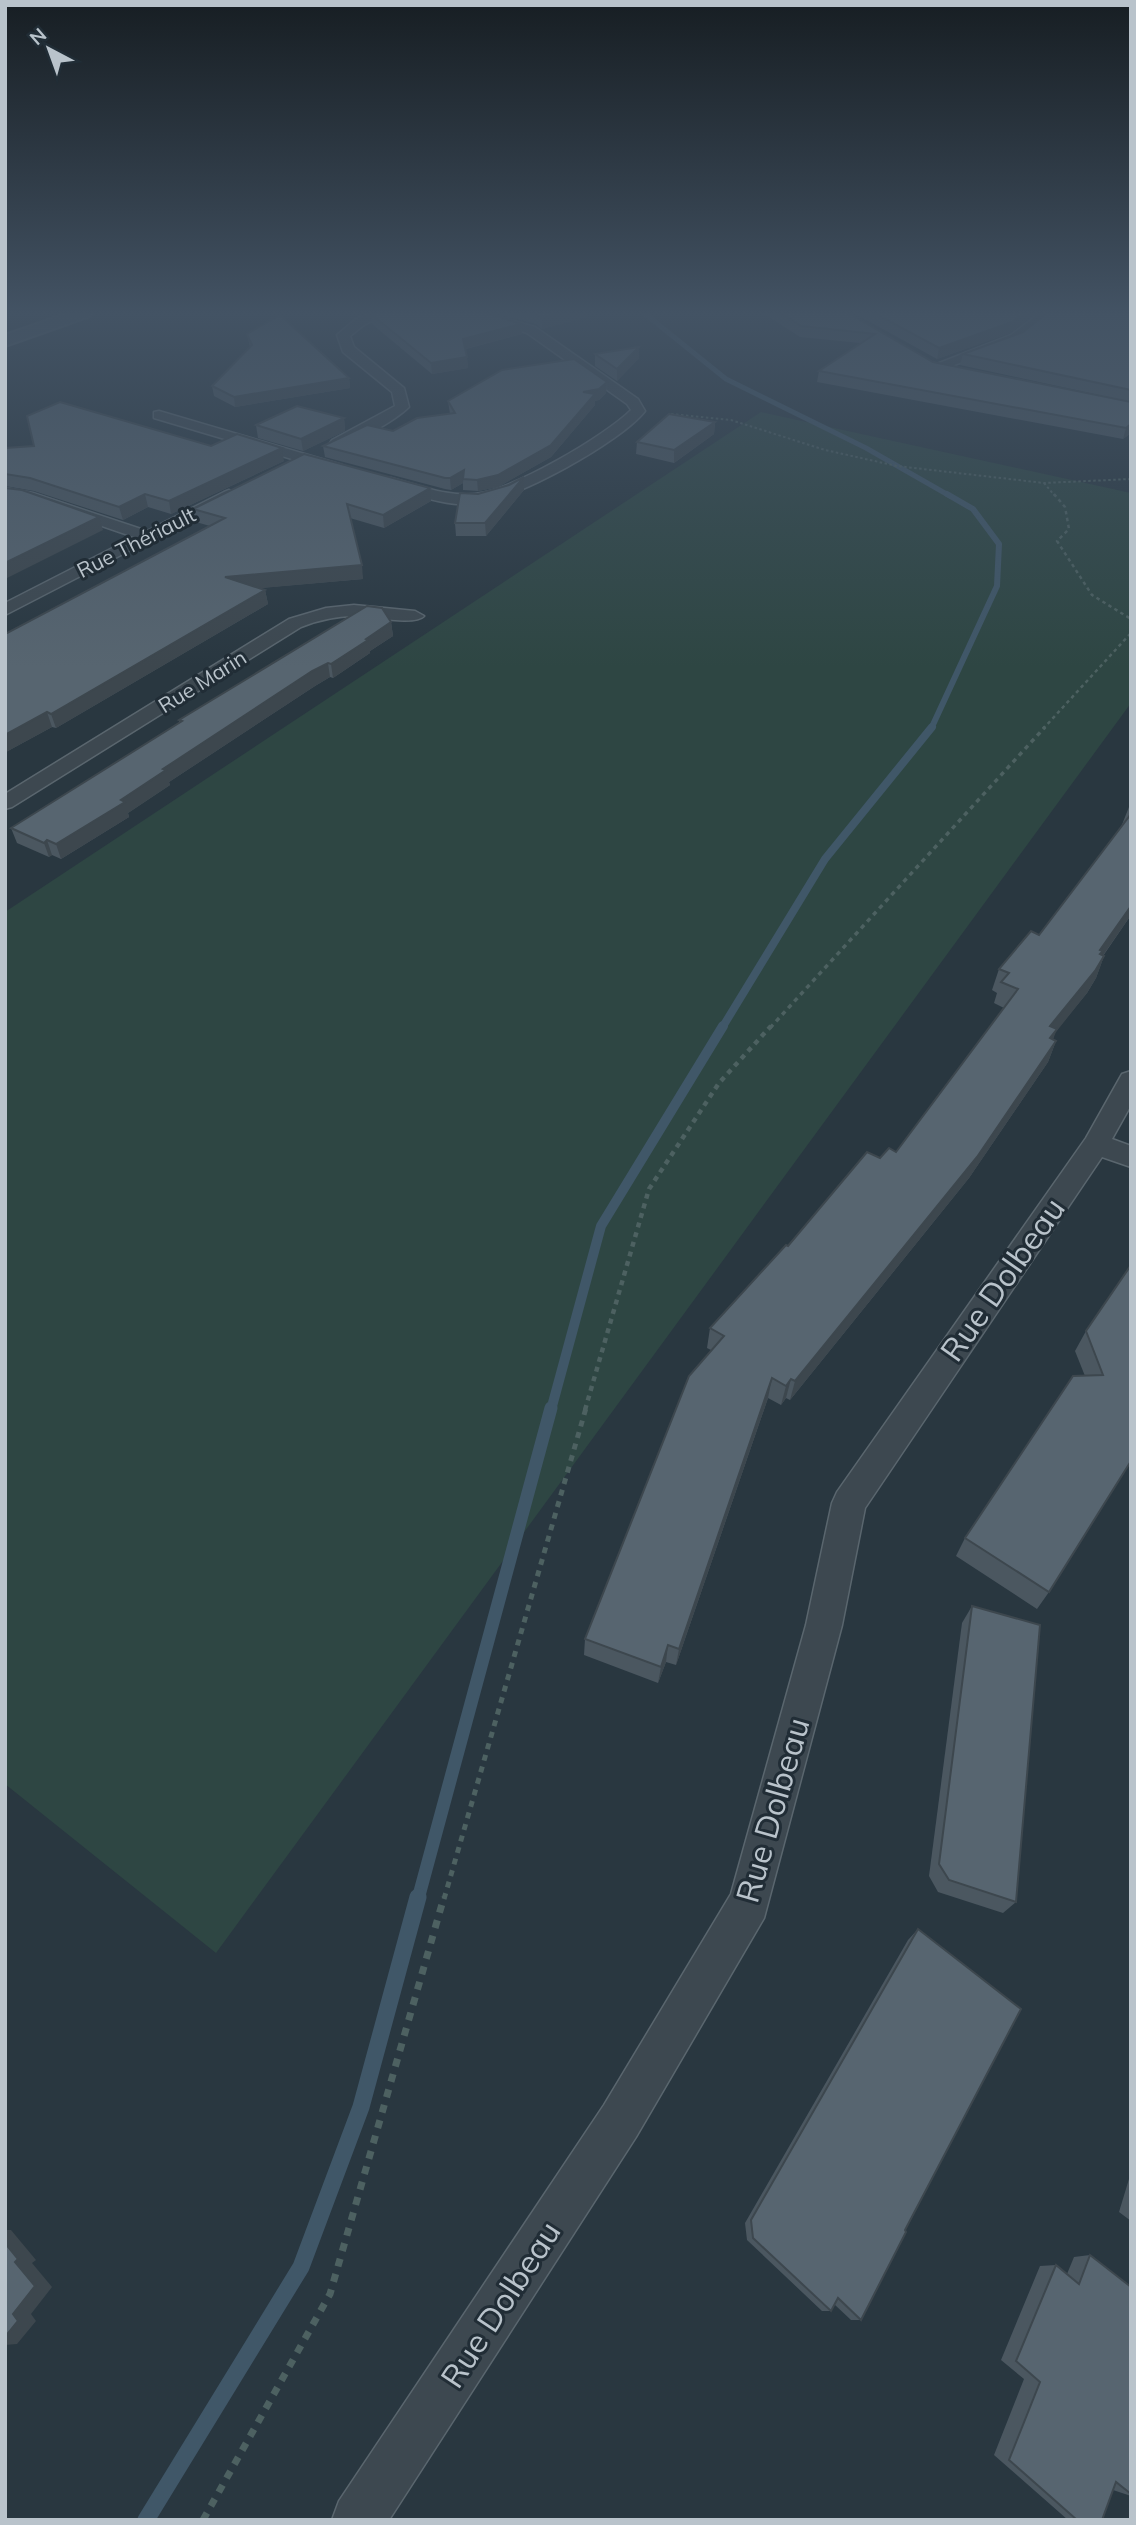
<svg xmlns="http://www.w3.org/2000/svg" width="1136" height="2525" viewBox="0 0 1136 2525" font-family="Mulish,sans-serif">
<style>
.green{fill:#2e4643}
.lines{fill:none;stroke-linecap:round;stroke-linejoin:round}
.stream-far5{stroke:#405768;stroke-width:5}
.stream-far4{stroke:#405768;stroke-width:6}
.stream-far3{stroke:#405768;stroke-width:8}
.stream-far2{stroke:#405768;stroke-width:10}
.stream-far1{stroke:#405768;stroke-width:13}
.stream{stroke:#405768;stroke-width:17}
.street-casing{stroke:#5a666e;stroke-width:3}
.secondary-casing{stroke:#5a666e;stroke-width:4}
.path-far5{stroke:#4d6161;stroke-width:2;stroke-dasharray:2.5 2.5;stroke-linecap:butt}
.path-far4{stroke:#4d6161;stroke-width:2.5;stroke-dasharray:3.5 3.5;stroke-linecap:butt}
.path-far3{stroke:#4d6161;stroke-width:3.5;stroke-dasharray:4.5 4.5;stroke-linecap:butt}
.path-far2{stroke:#4d6161;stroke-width:4.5;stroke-dasharray:5 5;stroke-linecap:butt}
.path-far1{stroke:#4d6161;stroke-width:5;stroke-dasharray:6 6;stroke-linecap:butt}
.path{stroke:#4d6161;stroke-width:7;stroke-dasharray:8 8;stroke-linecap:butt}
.street{fill:#3d4850;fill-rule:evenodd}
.secondary{fill:#4b5863;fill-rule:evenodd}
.wall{fill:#4b5760}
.shaded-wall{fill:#3d474e}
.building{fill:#576570;stroke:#3d474e;stroke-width:2}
.labels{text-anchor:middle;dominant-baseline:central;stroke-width:6;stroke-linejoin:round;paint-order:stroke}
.far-street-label{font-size:21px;fill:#b9c3cb;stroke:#212d36}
.near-street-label{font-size:32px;fill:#b9c3cb;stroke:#212d36}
</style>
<rect width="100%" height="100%" fill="#293740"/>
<!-- green -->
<polygon class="green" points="761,412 1131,493 1131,703 216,1953 5,1784 5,912"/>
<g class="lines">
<!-- stream-far5 -->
<polyline class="stream-far5" points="644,313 726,379 866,448 950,496"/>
<!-- stream-far4 -->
<polyline class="stream-far4" points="931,729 997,586 999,544 973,509 947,494"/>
<!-- stream-far3 -->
<polyline class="stream-far3" points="722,1028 825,859 932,727"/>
<!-- stream-far2 -->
<polyline class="stream-far2" points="551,1410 601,1226 723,1026"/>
<!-- stream-far1 -->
<polyline class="stream-far1" points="418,1899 551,1408"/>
<!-- stream -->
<polyline class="stream" points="146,2520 301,2267 361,2107 418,1897"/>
<!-- street casing -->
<g class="street-casing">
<g id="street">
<path d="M371,313H388L364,325L350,336L354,347L404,388L409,407C397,419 348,449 332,446L330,443L332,440L395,406L392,392L343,352L337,335L356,319Z"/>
<path d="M464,313H484L535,327L638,399L645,411C621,442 515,500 476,504C445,507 414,494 386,486L383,483L386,480L391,478C418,485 447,497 475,494C511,491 605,436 631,410L627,404L527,333Z"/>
<polygon points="1040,313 1054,313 1019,341 941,370 936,371 929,367 1011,335"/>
<polygon points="159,411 342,465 344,468 337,472 332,471 154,418 154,412"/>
<polygon points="5,488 33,493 147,531 224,492 229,490 237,495 5,615 5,603 134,537 26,500 5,498"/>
<path d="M354,605L415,611L424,616C415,626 370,616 355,616C336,616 319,620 301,627L12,807L5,809V794L289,619L326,608Z"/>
<polygon points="1131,1071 1131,1105 1112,1139 1131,1146 1131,1167 1102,1157 865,1508 842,1625 764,1918 636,2137 389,2520 332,2520 339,2501 604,2105 731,1894 806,1625 832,1503 837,1492 1086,1138 1122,1074"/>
</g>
</g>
<!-- secondary casing -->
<g class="secondary-casing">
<polygon id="secondary" points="69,313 92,313 90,316 5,346 5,335"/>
</g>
<!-- path-far5 -->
<g class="path-far5">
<polyline points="671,414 731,420 825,450 897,466 1044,483 1131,479"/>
<polyline points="1044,483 1055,496"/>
</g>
<!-- path-far4 -->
<g class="path-far4">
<polyline points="1054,494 1065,507 1069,529 1057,541 1092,595 1131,619"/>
<polyline points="1043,729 1131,633"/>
</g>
<!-- path-far3 -->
<polyline class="path-far3" points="770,1028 1045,727"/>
<!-- path-far2 -->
<polyline class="path-far2" points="585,1410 649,1189 719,1083 771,1026"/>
<!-- path-far1 -->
<polyline class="path-far1" points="444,1899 586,1408"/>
<!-- path -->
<polyline class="path" points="203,2520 330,2294 444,1897"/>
<!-- street -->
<use href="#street" class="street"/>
<!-- secondary -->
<use href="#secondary" class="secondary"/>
</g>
<!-- wall -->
<g class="wall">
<polygon points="494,313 587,313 587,317 542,329 536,324"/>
<polygon points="763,313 848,313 933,362 1131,403 1131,433 1123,439 817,382 819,371 860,343 800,337"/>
<polygon points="854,313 1036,313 1010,333 937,359"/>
<polygon points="1131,313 1131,402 960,365 963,354"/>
<polygon points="371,314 521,324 522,334 466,349 468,368 432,374 372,324"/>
<polygon points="247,334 349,378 350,388 235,407 214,396 212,386 250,347"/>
<polygon points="639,347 639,358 617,381 595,366 595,354"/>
<polygon points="607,382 606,393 599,400 595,401 595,405 551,457 498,487 478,491 463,490 463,483 451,490 445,489 325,457 323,446 393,431 450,414 448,401"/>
<polygon points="344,418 345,431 303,451 258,438 256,425"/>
<polygon points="715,422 714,434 674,463 636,454 637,442"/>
<polygon points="211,446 284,461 171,514 148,507 123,520 34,491 5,486 5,448"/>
<polygon points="524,490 486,536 456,536 455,523 478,494"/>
<polygon points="431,501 384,528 350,518 363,579 259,588 265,590 268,604 56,728 52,727 6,752 6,758 5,634 210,526 196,522 193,509"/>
<polygon points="391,622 393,636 370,651 370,653 333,678 330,677 315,686 169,782 170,785 128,813 129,817 61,859 52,855 49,857 17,843 11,828 179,723 179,720"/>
<polygon points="1131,804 1131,915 1103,956 1104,956 1096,978 1087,993 1055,1032 1053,1039 1056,1041 1048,1062 969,1178 790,1400 786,1398 781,1405 768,1398 676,1665 666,1662 658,1683 584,1655 585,1639 711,1350 707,1348 710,1328 788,1246 880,1158 896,1152 1004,1008 994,1003 997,993 992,990 999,969 1039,935 1121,827 1129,807"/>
<polygon points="1131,1265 1049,1592 1037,1609 956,1556 965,1538 1085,1376 1075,1351 1086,1331"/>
<polygon points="972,1606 1016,1902 1003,1913 938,1892 929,1876 962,1623"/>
<polygon points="918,1929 905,2230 861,2320 851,2320 834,2304 831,2311 822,2311 747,2240 745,2223 908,1940"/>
<polygon points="1129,2179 1131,2179 1131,2221 1119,2212"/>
<polygon points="1090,2255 1131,2287 1131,2496 1113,2490 1102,2520 1068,2520 994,2455 1024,2379 1001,2360 1040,2266 1056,2265 1067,2274 1074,2257"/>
</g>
<!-- shaded-wall -->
<g class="shaded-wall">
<polygon points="562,313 587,313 587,317 542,329 542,318"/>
<polygon points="1024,313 1036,313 1010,333 937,359 939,348"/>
<polygon points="521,324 522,334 464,349 463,339"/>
<polygon points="639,347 639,358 617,381 617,369"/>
<polygon points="467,357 468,368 432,374 431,363"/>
<polygon points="349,378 350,388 235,407 234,397"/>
<polygon points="607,382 606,393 599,400 595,401 595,405 551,457 498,487 478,491 477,480 583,392"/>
<polygon points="344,418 345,431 303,451 301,439"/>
<polygon points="715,422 714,434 674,463 674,450"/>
<polygon points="1131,424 1131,433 1123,439 1126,428"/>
<polygon points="282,448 284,461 171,514 169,501"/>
<polygon points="464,470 463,483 451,490 450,478"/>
<polygon points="524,477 524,490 486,536 485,523"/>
<polygon points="430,488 431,501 384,528 383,515"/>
<polygon points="145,494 148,507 123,520 119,507"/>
<polygon points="99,517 103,530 5,579 5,563"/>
<polygon points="362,565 363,579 228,591 225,577"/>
<polygon points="265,590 268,604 56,728 51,714"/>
<polygon points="391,622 393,636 370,651 370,653 333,678 331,664 366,639"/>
<polygon points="328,663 330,677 315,686 169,782 170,785 128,813 129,817 61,859 56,844 121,800 163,769 312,671"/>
<polygon points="47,712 52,727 6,752 6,758 5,759 5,735"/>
<polygon points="47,840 52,855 49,857 44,843"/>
<polygon points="1131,906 1131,915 1099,961 1104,956 1096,978 1087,993 1056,1032 1048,1051 1050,1026 1100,950"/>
<polygon points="1056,1041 1048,1062 969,1178 790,1400 795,1381"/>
<polygon points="772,1378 768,1398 676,1665 679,1649"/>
<polygon points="791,1379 786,1398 781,1405 786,1386"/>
<polygon points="668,1645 666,1662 658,1683 661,1667"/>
<polygon points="5,2230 11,2230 36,2260 32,2263 52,2287 31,2314 36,2321 17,2344 5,2345 5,2337 13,2314 15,2262 5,2243"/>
</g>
<!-- building -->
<g class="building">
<polygon points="372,313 488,313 521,324 463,339 467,357 431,363 371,314"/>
<polygon points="532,313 562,313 542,318"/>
<polygon points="781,313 848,313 933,362 1131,402 1131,424 1126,428 819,371 875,334 801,326"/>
<polygon points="874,313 1024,313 1012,322 939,348"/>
<polygon points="1047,313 1131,313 1131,390 963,354 1023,332"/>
<polygon points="280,315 349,378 234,397 212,386 252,345 247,334"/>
<polygon points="639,347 617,369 595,354"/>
<polygon points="574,359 607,382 599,389 583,392 595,394 551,445 498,475 477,480 463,479 464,470 450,478 445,478 323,446 367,425 393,431 417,418 455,413 448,401 502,370"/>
<polygon points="60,402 211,446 237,434 282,448 169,501 145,494 119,507 30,478 5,474 5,448 34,446 27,416"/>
<polygon points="297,406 344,418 301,439 256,425"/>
<polygon points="669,414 715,422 674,450 637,442"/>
<polygon points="304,454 430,488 383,515 347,504 362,565 225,577 265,590 51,714 47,712 5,735 5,634 225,518 193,509"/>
<polygon points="524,477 485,523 455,523 460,493 478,494 509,485"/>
<polygon points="5,488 22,490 99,517 5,563"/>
<polygon points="367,606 382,608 391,622 366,639 368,640 331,664 328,663 312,671 163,769 166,770 121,800 125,802 56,844 47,840 44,843 11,828 182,721 179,720"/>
<polygon points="1131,814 1131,906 1100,950 1103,951 1100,954 1104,956 1095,971 1050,1026 1057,1029 1050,1038 1056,1041 977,1157 795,1381 791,1379 786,1386 772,1378 679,1649 668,1645 661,1667 585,1639 689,1376 724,1336 710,1328 786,1245 788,1246 867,1152 880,1158 889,1148 896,1152 1018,989 1001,982 1009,973 999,969 1031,931 1039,935"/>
<polygon points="1131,1265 1131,1461 1049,1592 965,1538 1073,1376 1103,1375 1086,1331"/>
<polygon points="972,1606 1040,1625 1016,1902 949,1880 939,1864"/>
<polygon points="918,1929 1021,2009 905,2230 906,2232 861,2320 838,2298 831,2311 753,2238 751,2220"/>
<polygon points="5,2243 18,2259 15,2262 35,2286 13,2314 18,2321 5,2337"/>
<polygon points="1090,2255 1131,2287 1131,2494 1116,2482 1102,2520 1077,2520 1009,2460 1040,2382 1016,2361 1056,2265 1079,2284"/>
</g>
<!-- sky -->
<linearGradient id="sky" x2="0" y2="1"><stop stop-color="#171e23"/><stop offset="0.47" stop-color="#435364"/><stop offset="1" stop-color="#435364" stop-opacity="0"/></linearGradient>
<rect width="1136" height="667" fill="url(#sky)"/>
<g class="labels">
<!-- far-street labels -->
<g class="far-street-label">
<text transform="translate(136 542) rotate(-27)">Rue Thériault</text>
<text transform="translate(202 681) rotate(-32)">Rue Marin</text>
</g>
<!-- near-street labels -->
<g class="near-street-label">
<text transform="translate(1002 1279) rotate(-55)">Rue Dolbeau</text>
<text transform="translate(772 1810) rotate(-74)">Rue Dolbeau</text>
<text transform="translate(500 2304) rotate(-57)">Rue Dolbeau</text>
</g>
</g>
<!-- border -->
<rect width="1136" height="2525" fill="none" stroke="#b9c3cb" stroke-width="14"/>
<!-- north arrow -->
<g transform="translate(49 49) rotate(319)" stroke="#212d36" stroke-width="5" paint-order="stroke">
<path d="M0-5L12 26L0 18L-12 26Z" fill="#b9c3cb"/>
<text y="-10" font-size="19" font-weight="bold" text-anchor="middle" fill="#b9c3cb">N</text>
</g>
</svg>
